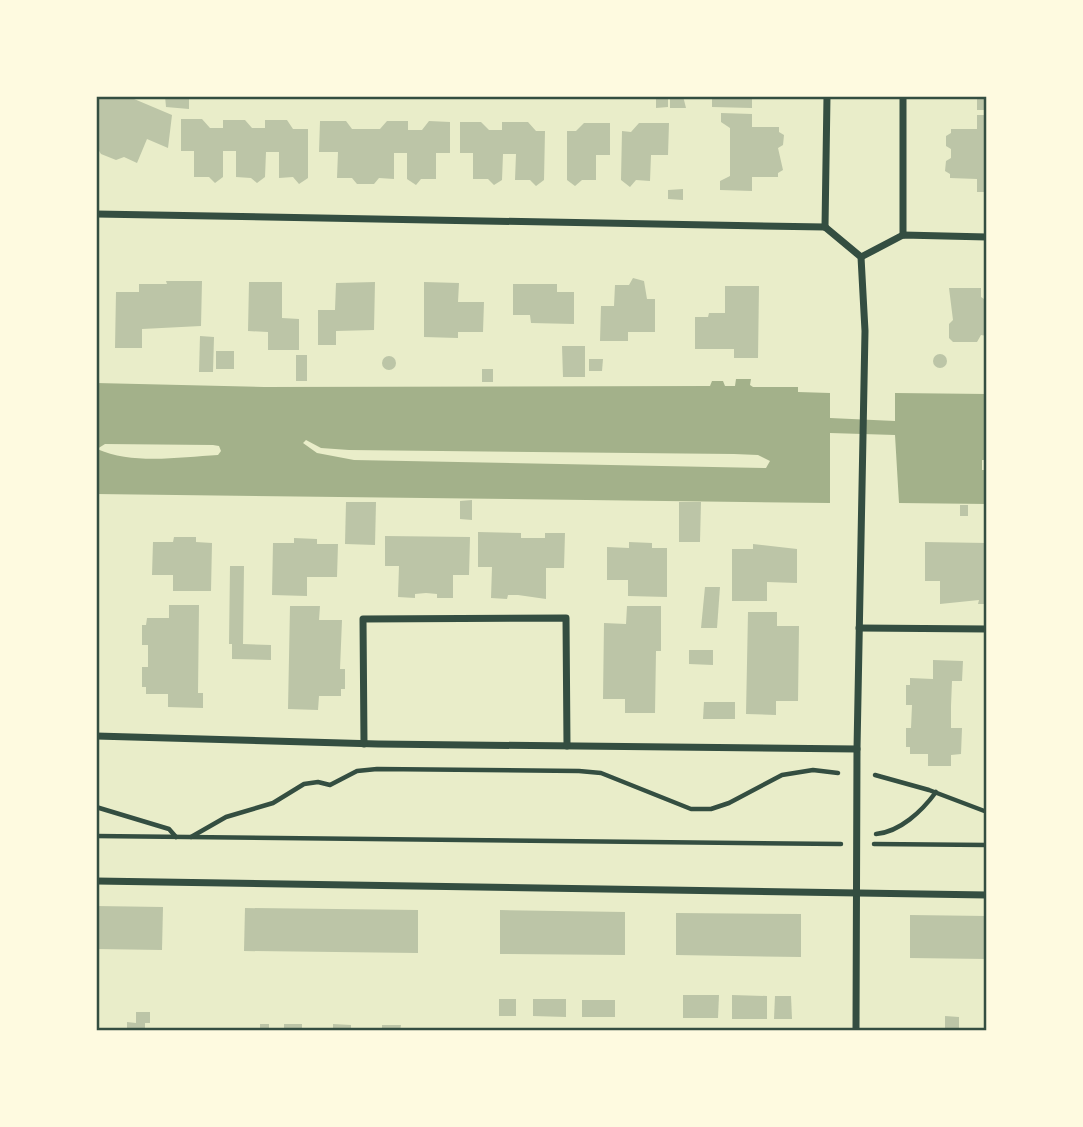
<svg xmlns="http://www.w3.org/2000/svg" width="1083" height="1127" viewBox="0 0 1083 1127" font-family="Rubik,sans-serif">
<style>
.water{fill:#a3b18a;fill-rule:evenodd}
.building{fill:#bcc5a7}
.lines{fill:none;stroke-linecap:round;stroke-linejoin:round}
.path{stroke:#344e41;stroke-width:4.5}
.minor{stroke:#344e41;stroke-width:7}
.neatline{fill:none;stroke:#344e41;stroke-width:2.5}
</style>
<rect width="100%" height="100%" fill="#e9edc9"/>
<!-- water -->
<path class="water" d="M736,379H751L750,385L753,387H798V392L830,393V418L895,421V393L987,394V460H982V470H987V504L899,503L895,435L830,433V503L96,494V383L264,387L710,386L712,381H723L725,386H735ZM306,440L321,448L349,450L734,454L758,455L770,461L766,468L354,460L317,453L303,443ZM105,444L213,445L219,446L221,451L218,455C180,457 133,465 97,449Z"/>
<!-- building -->
<g class="building">
<polygon points="96,96 127,96 172,115 168,148 147,139 137,163 124,157 116,160 101,154 96,146"/>
<polygon points="165,96 189,96 189,109 166,107"/>
<polygon points="656,96 668,96 668,107 656,108"/>
<polygon points="670,96 683,96 686,108 670,108"/>
<polygon points="752,96 752,108 712,107 712,98"/>
<rect x="977" y="96" width="10" height="14"/>
<polygon points="721,113 752,114 752,127 779,127 779,132 784,135 783,145 778,148 783,170 778,173 778,177 752,177 752,191 720,190 720,181 730,176 730,128 721,122"/>
<polygon points="977,115 987,115 987,192 977,192 977,179 950,178 950,174 945,171 946,161 951,158 951,149 946,146 946,136 951,133 951,129 977,129"/>
<polygon points="181,119 202,119 210,128 223,128 223,120 245,120 252,128 265,128 265,120 287,120 293,129 308,129 308,178 299,184 293,177 279,178 279,152 266,152 265,177 257,183 251,178 236,177 236,151 223,151 223,177 215,183 209,177 194,177 194,151 181,151"/>
<polygon points="320,121 346,121 352,129 380,129 387,121 408,121 408,130 422,130 429,121 450,122 450,153 436,153 436,179 421,179 416,185 407,179 407,153 394,153 394,179 379,178 374,184 357,184 352,178 337,178 338,152 319,152"/>
<polygon points="460,122 481,122 489,130 502,130 502,122 528,122 536,131 545,131 544,180 536,186 530,180 515,180 516,154 503,154 502,180 494,185 488,179 473,179 473,153 460,153"/>
<polygon points="584,123 610,123 610,155 596,155 596,180 582,180 575,186 567,180 567,131 576,131"/>
<polygon points="639,123 669,123 668,155 651,155 650,181 636,180 630,187 621,180 622,131 631,132"/>
<polygon points="683,189 683,200 668,199 668,190"/>
<polygon points="633,278 644,281 647,299 655,299 655,332 628,332 628,341 600,341 601,306 614,306 615,285 629,285"/>
<polygon points="166,281 202,281 201,326 142,329 142,348 115,348 116,292 139,292 139,284 167,284"/>
<polygon points="249,282 282,282 282,318 299,319 299,350 268,350 268,332 248,331"/>
<polygon points="375,282 374,330 336,331 336,345 318,345 318,310 335,310 336,283"/>
<polygon points="424,282 459,283 458,302 484,302 483,332 458,332 458,338 424,337"/>
<polygon points="513,284 557,284 557,292 574,292 574,324 531,323 530,315 513,315"/>
<polygon points="725,286 759,286 758,358 734,358 734,349 695,349 695,317 708,317 709,313 725,313"/>
<polygon points="949,288 981,288 981,297 987,301 987,336 981,335 977,342 953,342 949,338 949,324 953,320"/>
<polygon points="200,336 214,337 213,372 199,372"/>
<polygon points="562,346 585,346 585,377 563,377"/>
<rect x="216" y="351" width="18" height="18"/>
<circle cx="940" cy="361" r="7"/>
<rect x="296" y="355" width="11" height="26"/>
<circle cx="389" cy="363" r="7"/>
<polygon points="589,359 603,359 602,371 589,371"/>
<rect x="482" y="369" width="11" height="13"/>
<polygon points="472,500 472,520 460,519 460,501"/>
<polygon points="346,502 376,502 375,545 345,544"/>
<polygon points="679,502 701,502 700,542 679,542"/>
<rect x="960" y="505" width="8" height="11"/>
<polygon points="478,532 521,533 521,538 545,538 545,533 565,533 564,568 546,568 546,599 518,595 508,595 507,599 491,598 492,567 478,567"/>
<polygon points="385,536 470,537 469,575 453,575 453,598 437,598 437,594 426,593 415,594 415,598 398,597 399,566 385,566"/>
<polygon points="174,537 196,537 196,542 212,543 211,591 173,591 173,575 152,575 153,542 173,542"/>
<polygon points="294,538 317,539 317,544 338,544 337,577 307,577 307,596 272,595 273,543 294,543"/>
<polygon points="629,542 652,543 652,548 667,548 667,597 628,596 628,580 607,580 607,547 629,548"/>
<polygon points="925,542 987,543 987,604 978,604 979,600 940,604 940,581 925,581"/>
<polygon points="753,544 797,549 797,583 767,582 767,601 732,601 732,549 753,549"/>
<polygon points="230,566 244,566 243,644 271,645 271,660 232,659 232,644 229,644"/>
<polygon points="705,587 720,587 717,628 701,628"/>
<polygon points="169,605 199,605 198,693 203,693 203,708 168,707 168,694 146,694 146,687 142,687 142,667 148,667 148,645 142,645 142,625 146,625 147,618 169,618"/>
<polygon points="290,606 320,606 319,620 342,620 340,669 345,669 345,689 341,689 341,696 319,696 318,710 288,709"/>
<polygon points="627,606 661,606 661,651 656,651 655,713 625,713 625,699 603,699 604,623 626,624"/>
<polygon points="748,612 777,612 777,626 799,626 798,701 776,701 776,715 746,714"/>
<polygon points="689,650 713,650 713,665 689,664"/>
<polygon points="933,660 963,661 962,681 952,681 951,706 951,728 962,728 961,754 951,755 951,766 928,766 928,754 910,754 910,747 906,747 906,728 911,728 912,705 906,705 906,685 910,685 910,678 933,679"/>
<polygon points="704,702 735,702 735,719 703,719"/>
<polygon points="96,906 163,907 162,950 96,949"/>
<polygon points="245,908 418,910 418,953 244,951"/>
<polygon points="500,910 625,912 625,955 500,954"/>
<polygon points="676,913 801,914 801,957 676,955"/>
<polygon points="910,915 987,916 987,959 910,958"/>
<polygon points="683,995 719,995 718,1018 683,1018"/>
<polygon points="732,995 767,996 767,1019 732,1019"/>
<polygon points="775,996 791,996 792,1019 774,1019"/>
<rect x="499" y="999" width="17" height="17"/>
<polygon points="533,999 566,999 566,1017 533,1016"/>
<rect x="582" y="1000" width="33" height="17"/>
<polygon points="136,1012 150,1012 150,1023 145,1023 145,1031 127,1031 127,1022 136,1023"/>
<polygon points="945,1016 959,1017 959,1031 945,1031"/>
<rect x="260" y="1024" width="9" height="7"/>
<rect x="284" y="1024" width="18" height="7"/>
<polygon points="333,1024 351,1025 351,1031 333,1031"/>
<polygon points="382,1025 401,1025 400,1031 382,1031"/>
</g>
<g class="lines">
<!-- path -->
<g class="path">
<polyline points="875,775 929,790 987,812"/>
<polyline points="96,807 169,829 176,837"/>
<path d="M876,834C900,832 922,811 936,792"/>
<polyline points="96,836 841,844"/>
<polyline points="191,837 226,817 273,803 304,784 318,782 330,785 357,771 377,769 579,771 601,773 691,809 711,809 729,803 782,775 813,770 838,773"/>
<polyline points="874,844 987,845"/>
</g>
<!-- minor -->
<g class="minor">
<polyline points="96,214 825,227"/>
<polyline points="825,227 861,257 865,331 857,749 856,1031"/>
<polyline points="825,227 827,96"/>
<polyline points="903,235 903,96"/>
<polyline points="861,257 903,235 987,237"/>
<polyline points="859,628 987,629"/>
<polyline points="96,736 378,744 857,749"/>
<polyline points="364,744 363,619 566,618 567,746"/>
<polyline points="96,881 987,895"/>
</g>
</g>
<!-- border -->
<rect width="1083" height="1127" fill="none" stroke="#fefae0" stroke-width="196"/>
<rect x="98" y="98" width="887" height="931" class="neatline"/>
</svg>
